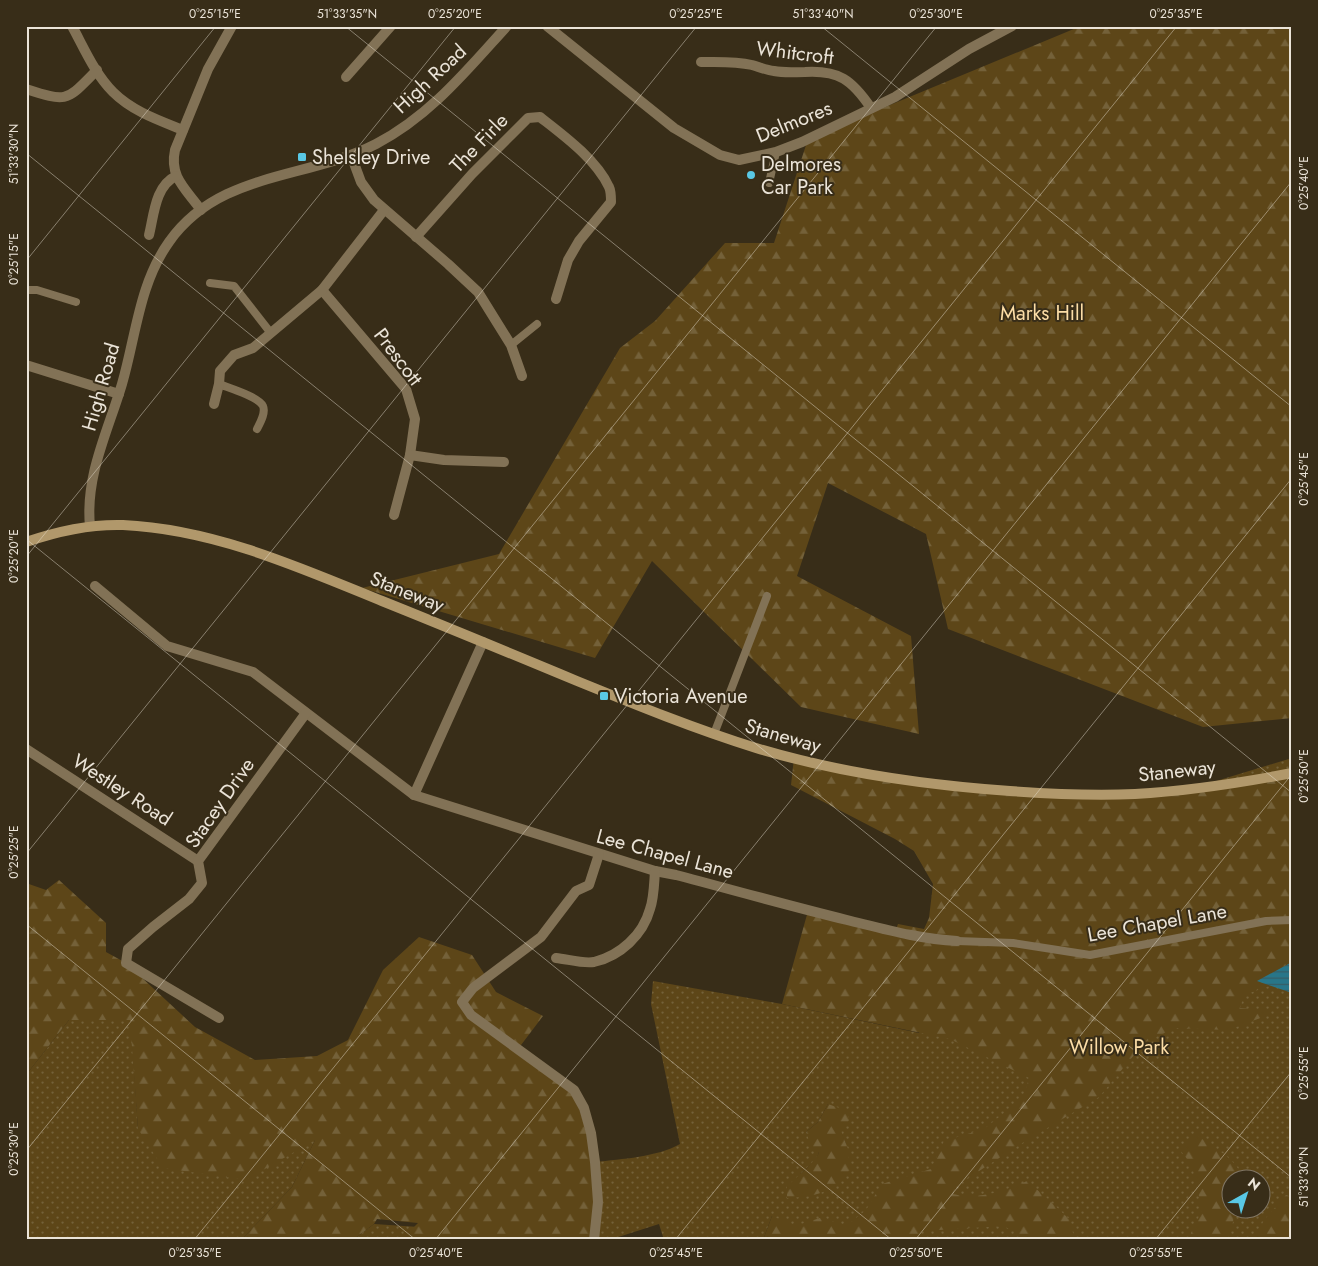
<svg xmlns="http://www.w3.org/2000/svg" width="1318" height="1266" viewBox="0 0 1318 1266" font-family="Jost,sans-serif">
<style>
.grass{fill:url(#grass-dots);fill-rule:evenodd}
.forest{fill:url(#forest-firs)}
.water{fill:url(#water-rules)}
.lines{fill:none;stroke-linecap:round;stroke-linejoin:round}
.service{stroke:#827256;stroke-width:8}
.minor{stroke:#827256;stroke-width:10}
.tertiary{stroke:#827256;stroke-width:10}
.secondary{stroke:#b1986b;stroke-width:10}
.ticks{fill:none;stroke:#ebe4d8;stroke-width:1;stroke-opacity:0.45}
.poi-dot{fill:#59c8e5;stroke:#382d18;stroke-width:2}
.labels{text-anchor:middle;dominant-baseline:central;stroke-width:4;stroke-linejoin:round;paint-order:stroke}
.street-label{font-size:20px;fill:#ebe4d8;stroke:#382d18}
.poi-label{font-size:20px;fill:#ebe4d8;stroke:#382d18;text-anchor:start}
.park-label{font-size:20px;fill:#fcdda6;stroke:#382d18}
.neatline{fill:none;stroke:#ebe4d8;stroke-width:2}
.ticks-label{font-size:12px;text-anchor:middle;fill:#ebe4d8}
</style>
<defs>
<pattern id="grass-dots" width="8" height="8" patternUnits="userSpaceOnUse" patternTransform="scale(1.25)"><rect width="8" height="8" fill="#5d4618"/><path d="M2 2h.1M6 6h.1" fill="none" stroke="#746139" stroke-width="1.8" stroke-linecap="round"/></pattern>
<pattern id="forest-firs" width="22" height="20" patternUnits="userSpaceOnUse" patternTransform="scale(1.25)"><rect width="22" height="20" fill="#5d4618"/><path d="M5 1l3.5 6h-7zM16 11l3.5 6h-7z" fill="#746139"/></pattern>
<pattern id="water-rules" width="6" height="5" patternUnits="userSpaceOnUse" patternTransform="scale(1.25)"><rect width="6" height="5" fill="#287689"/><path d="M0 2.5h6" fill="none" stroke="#375d65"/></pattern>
</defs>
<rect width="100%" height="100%" fill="#382d18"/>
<!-- grass -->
<g class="grass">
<path d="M1292,758V1240H783L772,1216L763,1240H664L659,1224L609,1240H594L595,1162C622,1159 657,1157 680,1144L651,1004L653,981L782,1004L919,1033L975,949L1190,789ZM828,1104L846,1144L800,1174L815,1161L819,1153L806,1132L818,1122ZM1230,1178H1260V1208H1230Z"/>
<polygon points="69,1020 131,1020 138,1129 315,1140 292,1187 241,1240 26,1240 26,1075"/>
<polygon points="374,1224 419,1227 405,1240 353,1240"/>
</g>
<!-- forest -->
<g class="forest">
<polygon points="1081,26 1292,26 1292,718 1203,727 948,629 926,534 828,483 797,576 911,636 919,734 801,707 652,561 595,658 362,588 499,554 620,348 655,321 725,243 774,243 808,139"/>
<path d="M794,758L901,780L1135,794L1292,773V962L1258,981L1269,986L1244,995L1240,1008L1265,1010L1263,1017L1228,1030L1175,1028L1145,1042L1099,1097L1019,1145L956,1186L953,1194C980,1200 1002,1192 1027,1181L1048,1199L1069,1219L1075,1240H1029L1028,1238L1003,1226L923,1231L914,1240H763L772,1216L795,1226L823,1217L845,1227L866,1210L882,1184L931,1169L944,1141L984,1129L1023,1098L1029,1078L950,1039L782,1004L808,911L895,932L898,924L924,929L929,918L933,884L914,851L895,839L791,785Z"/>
<polygon points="59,880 106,923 106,952 126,963 195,1027 255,1060 317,1056 348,1040 383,970 419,937 472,955 496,992 543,1016 518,1049 574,1090 595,1162 594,1240 401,1240 418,1223 377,1219 374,1224 353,1240 241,1240 292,1187 315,1140 246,1180 163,1168 138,1129 130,1020 69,1020 26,1075 26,883 46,890"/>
<path d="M828,1104L842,1109L850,1119L841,1131L848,1149L850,1170C827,1194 820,1196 787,1198V1186C797,1177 813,1164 819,1153L811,1145L806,1132L818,1122Z"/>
<path d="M1197,1135C1209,1145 1242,1162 1241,1178H1230V1208L1235,1209L1232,1228L1227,1240H1188L1202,1210L1192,1165L1180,1150Z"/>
<polygon points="1286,1195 1292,1197 1292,1240 1254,1240 1264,1220"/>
</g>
<!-- water -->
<polygon class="water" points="1292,962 1292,993 1257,981"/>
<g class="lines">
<!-- service -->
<g class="service">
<polyline points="769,183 776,152"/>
<polyline points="210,283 234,286 270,332"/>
<polyline points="26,290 37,290 76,302"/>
<polyline points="511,345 537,324"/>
<path d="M219,384C229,388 259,397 263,406C266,413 260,423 257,429"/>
<polyline points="714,734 767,596"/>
<polyline points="957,941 1013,943 1090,955 1266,921 1292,920"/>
</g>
<!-- minor -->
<g class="minor">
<path d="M72,26C84,48 95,74 113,92C132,111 158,120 183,130"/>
<polyline points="547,26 674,128 720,155 739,160 776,152 802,142 895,97 969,49 1012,26"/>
<path d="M701,62C718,62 735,61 752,65C759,67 766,70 774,71C784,73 794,72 805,72C839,70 852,80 871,108"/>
<polyline points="346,77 391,26"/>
<path d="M26,89C69,103 66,101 97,70"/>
<polyline points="351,155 361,182 374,200 448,264 478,292 511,345 522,376"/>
<path d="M201,210C186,189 169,177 175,150L208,69L232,26"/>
<path d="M149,235C154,215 155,186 176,176"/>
<path d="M416,237L472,174L528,118L540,117C563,135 596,159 609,187C611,191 611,198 611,202L579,241L568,260L556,299"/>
<polyline points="322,290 406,389 415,419 410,455 394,515"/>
<polyline points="26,365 119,394"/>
<polyline points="214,404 219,384 220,371 234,355 253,348 322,290 384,210"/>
<polyline points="410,455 444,460 504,462"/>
<path d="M95,586L167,646L253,672L414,795L655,871L676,875C733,890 790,906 847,920C884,929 919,939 957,941"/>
<polyline points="26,749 198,861"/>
<polyline points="414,795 483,642"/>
<path d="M556,958C567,959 583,964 594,962C620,956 643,935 650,909C654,898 654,884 655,871"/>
<polyline points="219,1018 126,963 128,949 153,927 189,899 202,883 198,861 306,713"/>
<polyline points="594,1240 598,1202 595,1162 591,1133 584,1108 574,1090 471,1015 462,1002 473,988 541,937 576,891 589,885 599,854"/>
</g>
<!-- tertiary -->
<path class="tertiary" d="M90,526C85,476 108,431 122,384C136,336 139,284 169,242C219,171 306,180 376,144C430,116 467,70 507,26"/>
<!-- secondary -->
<path class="secondary" d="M26,542C58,531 90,524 123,525C213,529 299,567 382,601C447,627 512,654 577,681C636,705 695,729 756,748C839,773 924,785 1010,791C1051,794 1093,796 1135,794C1187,791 1240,783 1292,773"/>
</g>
<!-- ticks -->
<path class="ticks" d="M345,26L1292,793M821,26L1292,407M26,153L1292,1178M26,261L216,26M26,539L892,1240M26,557L456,26M26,854L697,26M26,924L416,1240M26,1151L937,26M194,1240L1177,26M435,1240L1292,181M675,1240L1292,478M915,1240L1292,774M1155,1240L1292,1071"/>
<!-- markers -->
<g class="poi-dot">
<rect x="297" y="152" width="10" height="10" rx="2.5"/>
<circle cx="751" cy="175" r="5"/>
<rect x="599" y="691" width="10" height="10" rx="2.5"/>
</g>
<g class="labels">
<!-- street labels -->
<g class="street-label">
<text transform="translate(795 53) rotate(7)">Whitcroft</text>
<text transform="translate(430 79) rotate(-43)">High Road</text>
<text transform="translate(794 122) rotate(-22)">Delmores</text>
<text transform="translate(479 143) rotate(-46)">The Firle</text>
<text transform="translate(398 357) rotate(53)">Prescott</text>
<text transform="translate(101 387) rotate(-74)">High Road</text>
<text transform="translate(407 592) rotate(22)">Staneway</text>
<text transform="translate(783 736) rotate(16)">Staneway</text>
<text transform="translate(1177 771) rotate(-6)">Staneway</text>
<text transform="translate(122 790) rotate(33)">Westley Road</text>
<text transform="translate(220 803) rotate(-55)">Stacey Drive</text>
<text transform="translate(665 854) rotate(15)">Lee Chapel Lane</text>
<text transform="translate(1157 923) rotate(-10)">Lee Chapel Lane</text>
</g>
<!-- poi labels -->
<g class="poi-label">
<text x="312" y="157">Shelsley Drive</text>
<text x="761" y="164">Delmores<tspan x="761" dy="23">Car Park</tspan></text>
<text x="614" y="696">Victoria Avenue</text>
</g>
<!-- park labels -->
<g class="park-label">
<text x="1042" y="313">Marks Hill</text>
<text x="1119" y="1047">Willow Park</text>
</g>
</g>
<!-- border -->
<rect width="1318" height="1266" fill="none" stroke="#382d18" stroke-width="55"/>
<!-- north arrow -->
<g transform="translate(1246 1194) rotate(39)"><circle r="24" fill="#382d18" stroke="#807665"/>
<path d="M0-4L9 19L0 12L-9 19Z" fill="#59c8e5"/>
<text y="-8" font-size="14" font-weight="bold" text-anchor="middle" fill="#ebe4d8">N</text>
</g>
<rect x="28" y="28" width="1262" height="1210" class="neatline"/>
<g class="ticks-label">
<text x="215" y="18">0°25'15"E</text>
<text x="347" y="18">51°33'35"N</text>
<text x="455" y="18">0°25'20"E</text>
<text x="696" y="18">0°25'25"E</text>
<text x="823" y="18">51°33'40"N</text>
<text x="936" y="18">0°25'30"E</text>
<text x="1176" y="18">0°25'35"E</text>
<text transform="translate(14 154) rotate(-90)" y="4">51°33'30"N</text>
<text transform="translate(1304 183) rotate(-90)" y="4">0°25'40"E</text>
<text transform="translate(14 259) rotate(-90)" y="4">0°25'15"E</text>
<text transform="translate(1304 479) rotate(-90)" y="4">0°25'45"E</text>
<text transform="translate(14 556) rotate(-90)" y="4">0°25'20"E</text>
<text transform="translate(1304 776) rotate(-90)" y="4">0°25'50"E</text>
<text transform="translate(14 852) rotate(-90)" y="4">0°25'25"E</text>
<text transform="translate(1304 1073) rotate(-90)" y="4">0°25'55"E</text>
<text transform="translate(14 1149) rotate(-90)" y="4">0°25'30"E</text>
<text transform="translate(1304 1177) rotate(-90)" y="4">51°33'30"N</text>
<text x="195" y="1257">0°25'35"E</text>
<text x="436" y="1257">0°25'40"E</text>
<text x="676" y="1257">0°25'45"E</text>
<text x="916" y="1257">0°25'50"E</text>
<text x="1156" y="1257">0°25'55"E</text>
</g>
</svg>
